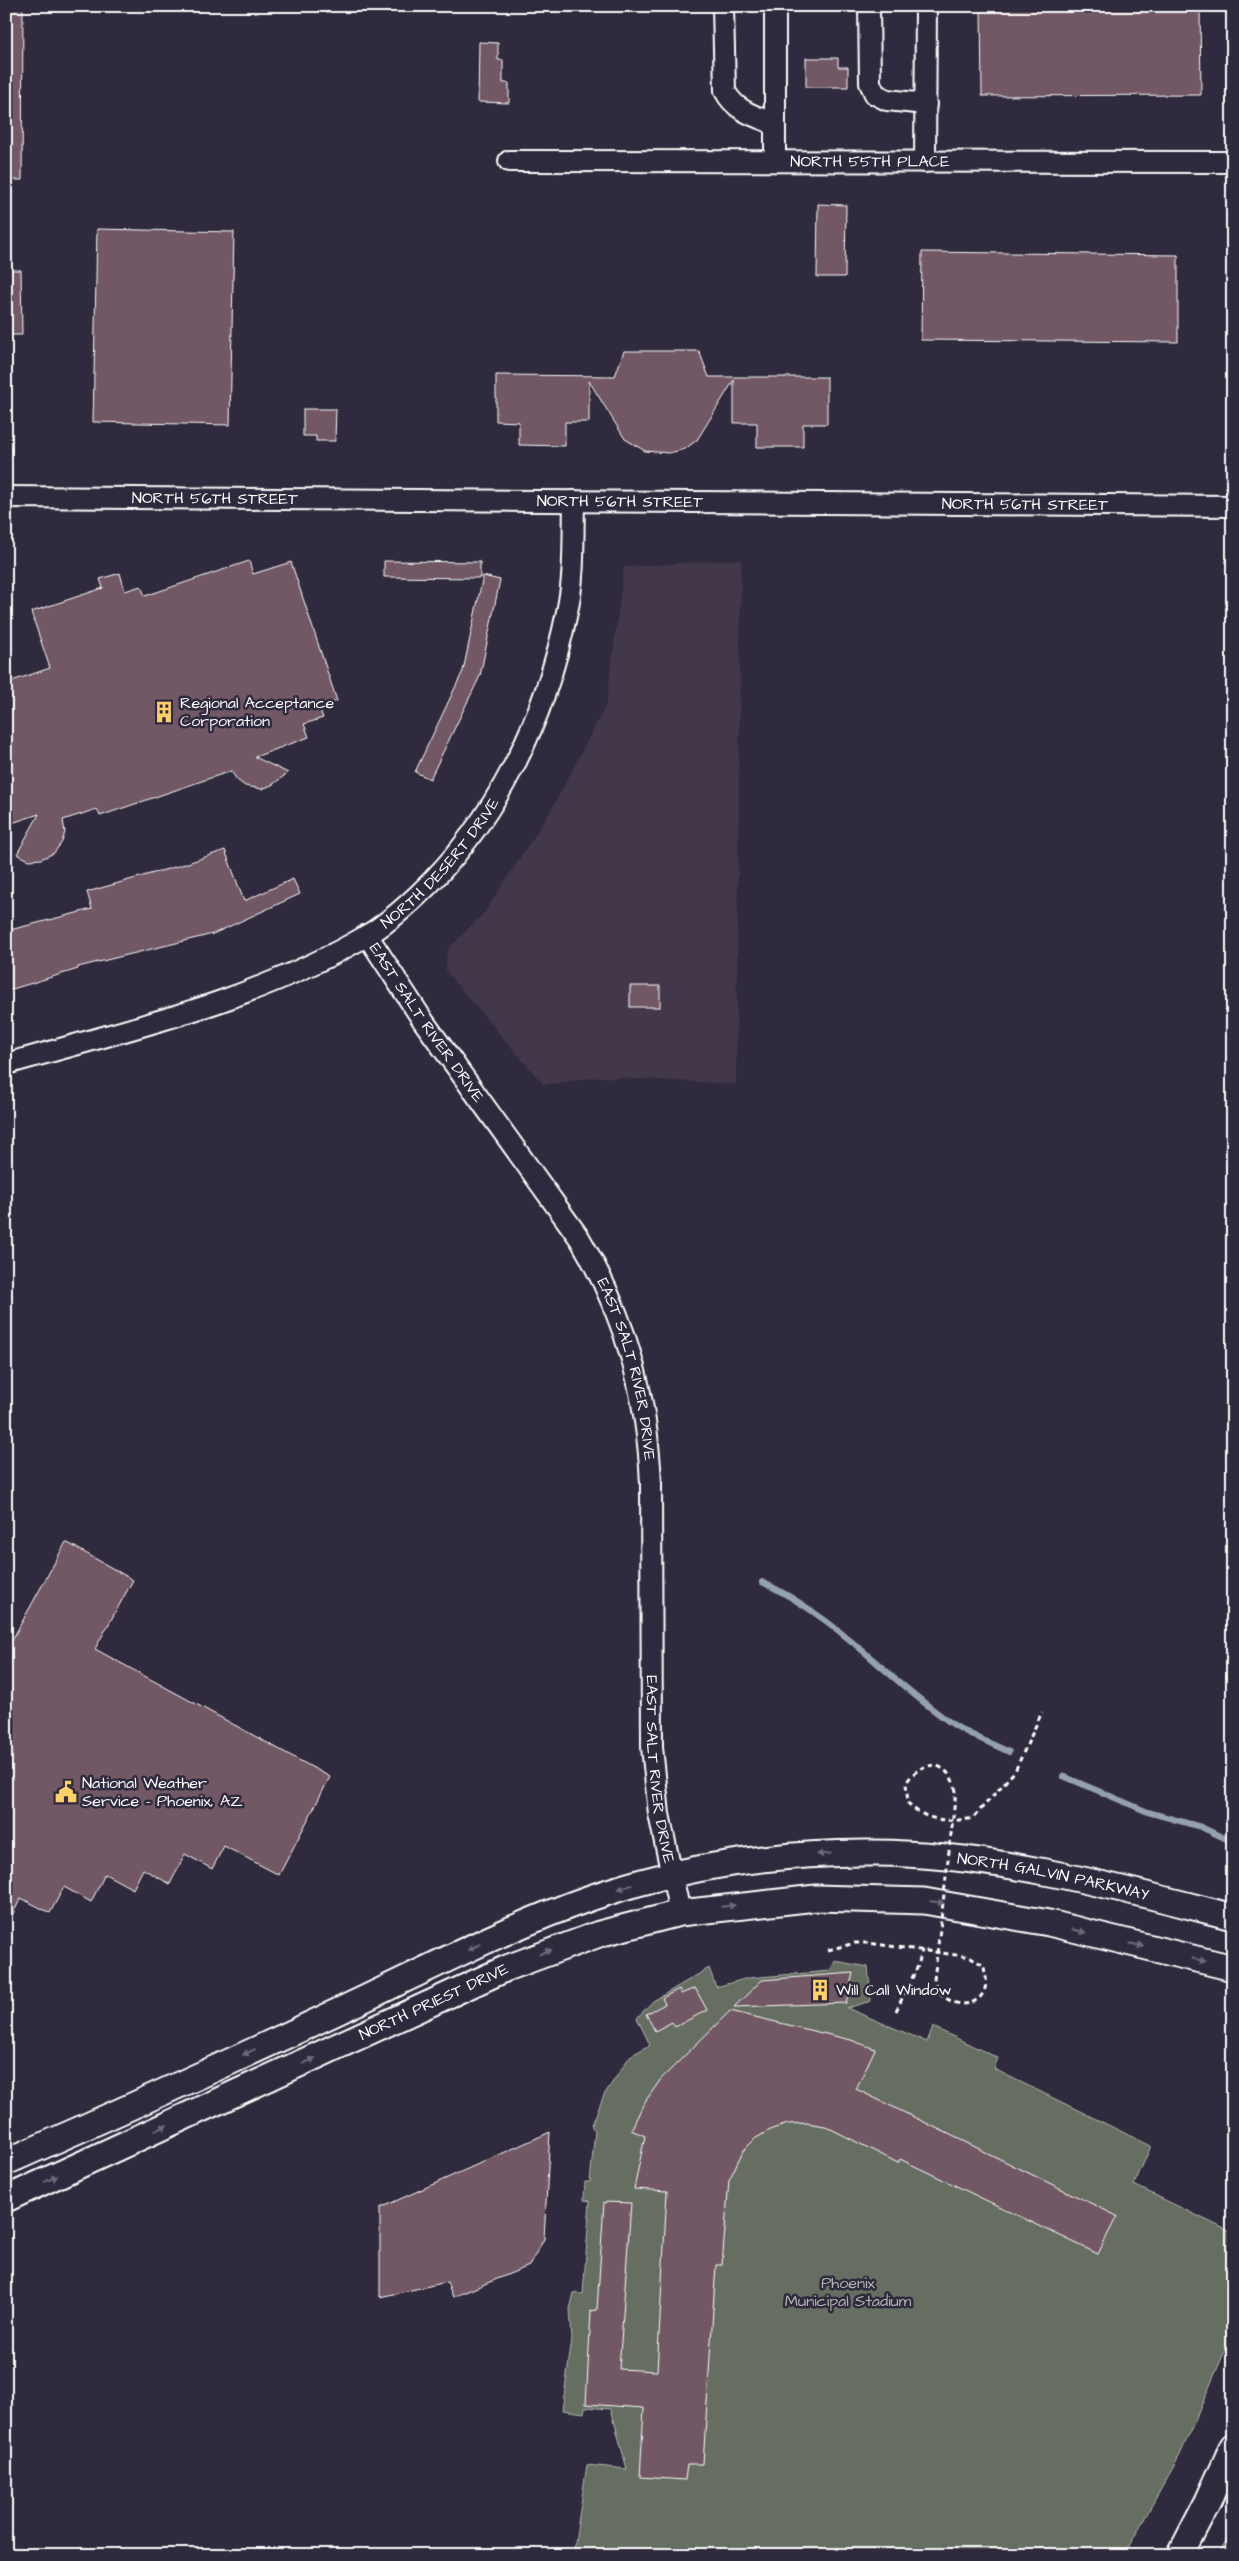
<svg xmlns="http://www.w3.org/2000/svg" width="1239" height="2561" viewBox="0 0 1239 2561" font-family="'Architects Daughter',sans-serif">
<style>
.built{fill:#433849}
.green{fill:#656e61;stroke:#b2b6b0}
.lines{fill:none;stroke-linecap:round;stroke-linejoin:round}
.stream{stroke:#94a1ae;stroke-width:6}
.building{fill:#725965;stroke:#fff}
.minor-casing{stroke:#fff;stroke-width:24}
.major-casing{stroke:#fff;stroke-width:29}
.path{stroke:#fff;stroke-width:3;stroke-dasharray:5 4;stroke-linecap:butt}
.minor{stroke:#2f2a3d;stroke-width:20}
.major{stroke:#2f2a3d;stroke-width:25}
.path-bridge{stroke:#fff;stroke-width:3;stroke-dasharray:5 4;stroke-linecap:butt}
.oneway{fill:#6d6a77}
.labels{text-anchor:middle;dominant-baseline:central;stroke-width:5;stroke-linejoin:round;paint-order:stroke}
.street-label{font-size:16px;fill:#fff;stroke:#2f2a3d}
.poi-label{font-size:16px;fill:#fff;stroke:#2f2a3d;text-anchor:start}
.park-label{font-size:16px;fill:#b2b6b0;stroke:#2f2a3d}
</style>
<rect width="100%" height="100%" fill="#2f2a3d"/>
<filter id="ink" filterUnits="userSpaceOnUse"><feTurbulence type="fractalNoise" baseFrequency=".02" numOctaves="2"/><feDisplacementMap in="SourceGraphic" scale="10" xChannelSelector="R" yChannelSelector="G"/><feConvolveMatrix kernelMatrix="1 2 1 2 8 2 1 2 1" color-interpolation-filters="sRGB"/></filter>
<g filter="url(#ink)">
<!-- built -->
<polygon class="built" points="741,559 736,1084 598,1077 544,1085 446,972 447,950 484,913 550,812 606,705 624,567"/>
<!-- green -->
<g class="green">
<polygon points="835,1961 868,1967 871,2001 847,2008 927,2042 933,2027 998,2058 994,2069 1151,2146 1134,2185 1233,2233 1233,2332 1180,2455 1124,2555 573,2555 587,2465 627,2469 611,2409 585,2407 584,2413 562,2410 572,2339 570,2309 574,2293 583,2294 590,2201 584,2200 585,2182 590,2182 595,2130 591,2127 604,2095 630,2056 650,2045 637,2018 653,2001 709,1968 716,1987 748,1978 830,1971"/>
<polygon points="1233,2528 1233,2555 1218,2555"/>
</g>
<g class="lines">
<!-- stream -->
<g class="stream">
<path d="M762,1582C836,1616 888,1680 954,1725C971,1736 991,1743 1009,1752"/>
<polyline points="1063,1776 1148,1812 1201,1827 1233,1842"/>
</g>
</g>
<!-- building -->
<g class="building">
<polygon points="7,6 23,6 22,180 7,180"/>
<polygon points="981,6 1200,6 1201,95 982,96"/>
<polygon points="479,42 498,43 498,60 503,60 503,83 509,83 509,103 478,102"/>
<polygon points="806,58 838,58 838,67 848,67 848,87 806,87"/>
<polygon points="818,204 846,205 845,277 817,277"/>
<polygon points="97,229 234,232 230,425 93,422"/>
<polygon points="922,252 1178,255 1178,342 921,340"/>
<polygon points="6,270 21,270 22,335 6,335"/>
<polygon points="624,351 699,351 709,377 827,377 827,424 803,424 803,447 757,447 757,423 734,423 734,380 697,440 685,449 669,453 645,451 625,439 589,381 589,422 565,422 565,446 519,445 519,422 496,421 496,375 615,376"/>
<polygon points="303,409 336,409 335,441 316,441 316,436 303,436"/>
<polygon points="249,561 253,574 291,562 337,701 319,707 323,718 304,724 309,737 255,757 288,773 272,785 262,789 245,786 237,780 231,771 100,816 97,809 63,820 65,832 62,842 54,853 41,859 29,860 17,854 39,814 6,825 6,683 50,668 31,612 103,588 100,579 120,573 125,591 141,586 145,596"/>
<polygon points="384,561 480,562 480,578 384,577"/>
<polygon points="483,576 500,580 480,676 430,779 415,772 463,671"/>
<polygon points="225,850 244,901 293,879 300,894 213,934 78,967 78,969 6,991 6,931 92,909 87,892 185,864"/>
<rect x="630" y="986" width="30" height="21"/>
<polygon points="66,1542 133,1580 95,1649 330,1777 279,1875 224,1846 212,1869 185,1854 170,1884 143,1869 133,1889 105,1874 91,1902 64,1887 50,1913 21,1898 6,1927 6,1651"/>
<polygon points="853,1973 846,2003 734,2007 762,1980"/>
<polygon points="695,1988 707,2010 675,2027 672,2022 655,2031 646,2014 665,2004 662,1998 679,1989 681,1994"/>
<polygon points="730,2011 851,2040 875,2049 856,2089 1117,2216 1098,2254 900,2159 898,2163 825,2126 807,2123 788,2124 772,2129 756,2138 743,2151 729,2180 722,2265 716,2265 703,2464 687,2464 685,2480 640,2477 644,2408 586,2404 591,2311 597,2310 604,2202 631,2203 619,2369 657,2371 667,2191 634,2189 645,2136 631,2130 644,2103 661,2079"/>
<polygon points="550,2132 544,2239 529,2266 453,2297 447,2282 380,2297 380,2208"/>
</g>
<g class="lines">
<!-- minor casing -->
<g class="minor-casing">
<g id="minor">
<path d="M723,6L725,91C735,111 755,116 775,124"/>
<polyline points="869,6 870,83 875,94 887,100 926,104"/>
<path id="s1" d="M509,161L1233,162"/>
<polyline points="775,161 775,6"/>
<polyline points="925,162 926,6"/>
<path id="s2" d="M6,497L1233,506"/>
<path id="s3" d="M367,935L424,1022L580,1239C626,1317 647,1394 651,1484L652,1747L659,1814L680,1913"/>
<path id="s4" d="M6,1064C129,1029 255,1001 366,936C385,925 402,910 418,895C498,819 545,719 567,612C575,576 573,537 574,501"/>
</g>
</g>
<!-- major casing -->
<g class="major-casing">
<g id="major">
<path id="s5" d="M6,2162C113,2115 220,2067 326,2017C415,1976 501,1929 593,1897C682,1866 781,1852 875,1853C997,1854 1116,1887 1233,1917"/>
<path id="s6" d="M6,2199L507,1968L599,1934L680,1913L816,1898L924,1901L1049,1923L1233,1968"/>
<polyline points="1180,2555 1208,2501 1233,2446"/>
</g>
</g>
<!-- path -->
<g class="path">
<path d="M956,1791C949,1760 923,1757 906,1783L908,1803C924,1821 950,1823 973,1818L1015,1771L1042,1712"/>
<path d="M828,1950L855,1943H868L971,1957L984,1966C984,1971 987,1977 986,1982C985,2011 943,2012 934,1980"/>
<polyline points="896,2011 918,1966 922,1950"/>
</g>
<!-- minor -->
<use href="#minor" class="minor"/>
<!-- major -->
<use href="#major" class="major"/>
<!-- path-bridge -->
<polyline class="path-bridge" points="934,1980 956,1791"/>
</g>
<!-- one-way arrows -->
<defs><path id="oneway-solid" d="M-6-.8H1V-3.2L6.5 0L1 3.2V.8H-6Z" transform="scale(1.25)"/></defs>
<g class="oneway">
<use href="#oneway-solid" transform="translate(824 1854) rotate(176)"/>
<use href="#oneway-solid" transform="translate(625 1887) rotate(164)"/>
<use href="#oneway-solid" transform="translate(937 1902) rotate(8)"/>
<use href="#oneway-solid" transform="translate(728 1906) rotate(-7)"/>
<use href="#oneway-solid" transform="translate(1079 1931) rotate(14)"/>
<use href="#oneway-solid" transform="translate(1137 1945) rotate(14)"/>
<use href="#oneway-solid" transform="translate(474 1947) rotate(155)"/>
<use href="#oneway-solid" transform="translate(545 1952) rotate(-22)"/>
<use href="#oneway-solid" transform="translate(1199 1960) rotate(13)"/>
<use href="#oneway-solid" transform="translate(249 2052) rotate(155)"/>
<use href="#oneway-solid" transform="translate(309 2061) rotate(-25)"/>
<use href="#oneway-solid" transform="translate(161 2128) rotate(-25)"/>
<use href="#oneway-solid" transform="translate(51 2179) rotate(-24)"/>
</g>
</g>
<!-- icons -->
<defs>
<g id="building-bare" transform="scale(1.725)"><path d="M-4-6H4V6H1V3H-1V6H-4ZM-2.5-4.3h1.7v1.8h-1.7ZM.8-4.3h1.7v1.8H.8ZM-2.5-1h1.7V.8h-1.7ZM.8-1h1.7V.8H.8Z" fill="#ffd166" stroke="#2f2a3d" stroke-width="2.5" paint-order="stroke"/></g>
<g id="civic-bare" transform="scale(1.725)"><path d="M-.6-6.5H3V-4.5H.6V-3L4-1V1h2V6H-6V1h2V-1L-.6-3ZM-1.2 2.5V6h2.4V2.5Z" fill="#ffd166" stroke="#2f2a3d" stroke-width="2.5" paint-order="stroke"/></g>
</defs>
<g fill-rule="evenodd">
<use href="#building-bare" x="164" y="712"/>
<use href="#civic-bare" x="66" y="1792"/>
<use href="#building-bare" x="820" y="1990"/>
</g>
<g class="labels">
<!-- street labels -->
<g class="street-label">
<text stroke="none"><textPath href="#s1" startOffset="361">NORTH 55TH PLACE</textPath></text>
<text stroke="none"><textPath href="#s2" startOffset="209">NORTH 56TH STREET</textPath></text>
<text stroke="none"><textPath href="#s2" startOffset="614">NORTH 56TH STREET</textPath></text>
<text stroke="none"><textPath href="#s2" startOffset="1019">NORTH 56TH STREET</textPath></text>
<text stroke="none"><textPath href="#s4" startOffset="488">NORTH DESERT DRIVE</textPath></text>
<text stroke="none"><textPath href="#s3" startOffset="106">EAST SALT RIVER DRIVE</textPath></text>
<text stroke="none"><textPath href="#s3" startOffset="511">EAST SALT RIVER DRIVE</textPath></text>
<text stroke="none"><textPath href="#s3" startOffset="915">EAST SALT RIVER DRIVE</textPath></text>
<text stroke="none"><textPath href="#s5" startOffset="1111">NORTH GALVIN PARKWAY</textPath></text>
<text stroke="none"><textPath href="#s6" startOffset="471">NORTH PRIEST DRIVE</textPath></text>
</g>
<!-- poi labels -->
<g class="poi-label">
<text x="180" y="703">Regional Acceptance<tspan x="180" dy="18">Corporation</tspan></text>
<text x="82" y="1783">National Weather<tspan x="82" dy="18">Service - Phoenix, AZ</tspan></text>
<text x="836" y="1990">Will Call Window</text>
</g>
<!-- park labels -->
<g class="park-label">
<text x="848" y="2283">Phoenix<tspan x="848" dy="18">Municipal Stadium</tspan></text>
</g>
</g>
<!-- margin -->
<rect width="1239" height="2561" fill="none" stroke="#2f2a3d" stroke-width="25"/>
<rect x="12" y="12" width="1214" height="2536" fill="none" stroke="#fff" stroke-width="2" filter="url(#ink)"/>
</svg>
